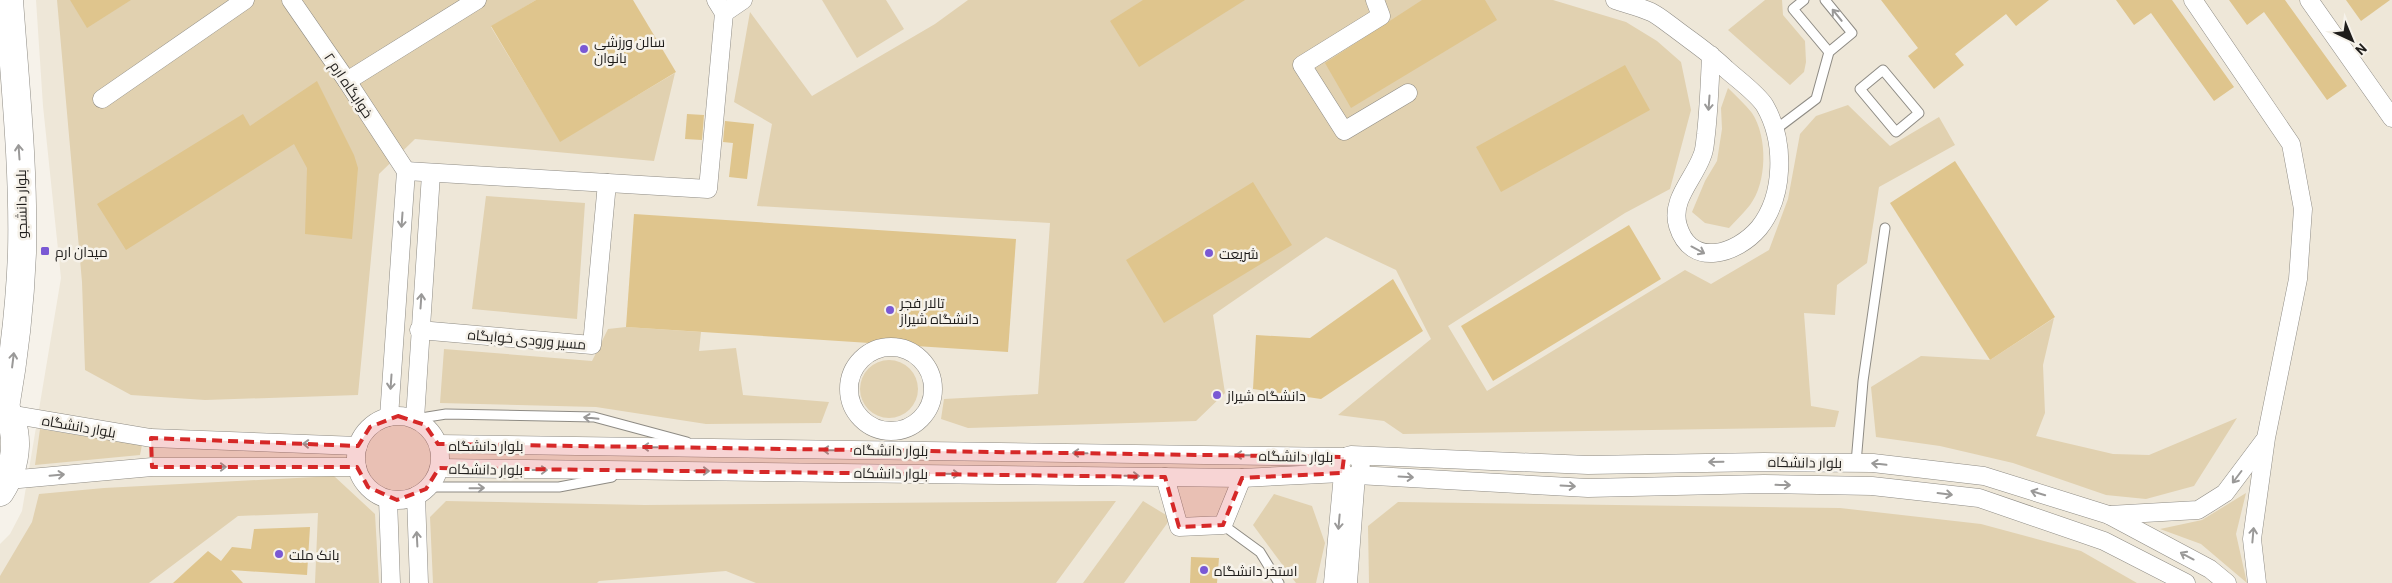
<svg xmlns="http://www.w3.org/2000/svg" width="2392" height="583" viewBox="0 0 2392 583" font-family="Barlow,Cairo,sans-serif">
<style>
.built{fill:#eee7d8}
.green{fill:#e1d1b0}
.building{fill:#dfc58d}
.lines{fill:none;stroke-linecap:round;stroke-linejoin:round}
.service-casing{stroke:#8e8b84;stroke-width:11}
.minor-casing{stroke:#8e8b84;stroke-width:19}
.primary-casing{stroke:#8e8b84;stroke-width:29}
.service{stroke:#fff;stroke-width:9}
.minor{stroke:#fff;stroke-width:18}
.primary{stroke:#fff;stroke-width:28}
.oneway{stroke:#9a9998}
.marked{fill:#d62828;fill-opacity:0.2;stroke:#d62828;stroke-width:4;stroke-dasharray:10 6;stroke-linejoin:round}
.poi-dot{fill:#7a59d4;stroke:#f6f2ea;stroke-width:2}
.labels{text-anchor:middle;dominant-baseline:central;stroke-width:5;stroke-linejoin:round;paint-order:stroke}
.poi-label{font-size:14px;fill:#1f1d1b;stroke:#f6f2ea;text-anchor:start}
.street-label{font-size:14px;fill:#1f1d1b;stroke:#f6f2ea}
</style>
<rect width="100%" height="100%" fill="#f6f2ea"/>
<!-- built -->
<polygon class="built" points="36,0 2392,0 2392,583 0,583 0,544 10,534 22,511 61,278 43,106"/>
<!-- green -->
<g class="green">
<polygon points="57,0 536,0 491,27 560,141 675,73 654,161 415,139 379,174 358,395 205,400 131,395 85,370 82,282"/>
<polygon points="822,0 886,0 904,29 857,58"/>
<polygon points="968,0 1553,0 1626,22 1657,41 1681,62 1691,110 1670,189 1625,213 1448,326 1487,391 1685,270 1711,284 1769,250 1788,199 1800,134 1816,116 1848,105 1890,146 1939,117 1955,145 1879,187 1867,263 1837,285 1835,315 1804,313 1811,406 1839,411 1835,427 1403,434 1384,421 1338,415 1431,339 1396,270 1326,237 1213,315 1225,393 1196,421 968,428 941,419 944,399 1038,394 1050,223 757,206 772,124 734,102 750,12 812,96 935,24"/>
<polygon points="1765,0 1782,0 1783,15 1805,41 1806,62 1804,72 1790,85 1728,30"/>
<path d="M1728,88C1736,96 1745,104 1752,113C1768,137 1767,183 1750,205C1744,213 1736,220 1729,228L1705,223L1692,212L1705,181L1717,161L1722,129L1721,108Z"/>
<polygon points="486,196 585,203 577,319 472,309"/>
<polygon points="2054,318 2043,365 2045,413 2036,436 2113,454 2149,455 2237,418 2194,486 2146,499 2106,495 2013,463 1940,446 1876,437 1871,387 1921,356 1990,360"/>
<polygon points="626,327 701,332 699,351 736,348 743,395 829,402 821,423 706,424 596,407 440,403 444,349 592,361 608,329"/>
<circle cx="889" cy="389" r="29"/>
<polygon points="40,429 142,445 140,455 35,465"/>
<polygon points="334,476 375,514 379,583 312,583 315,583 318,513 238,516 149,583 0,583 0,576 32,522 39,494 104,488"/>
<polygon points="2246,493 2236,534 2247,583 2201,544 2160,529 2202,520"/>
<polygon points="1274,494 1312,506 1325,543 1316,583 1296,583 1253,525"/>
<polygon points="446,501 645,505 1116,501 1056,583 756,583 726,571 599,581 597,583 433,583 430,517"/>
<polygon points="1143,501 1171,518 1124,583 1083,583"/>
<polygon points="1398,502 1840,508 1981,524 2081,551 2137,583 1369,583 1368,526"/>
</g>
<!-- building -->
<g class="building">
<polygon points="70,0 131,0 87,28"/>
<polygon points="536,0 633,0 676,72 560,142 491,26"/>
<polygon points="1143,0 1245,0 1139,67 1110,21"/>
<polygon points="1422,0 1485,0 1497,20 1351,108 1325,63"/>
<polygon points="1881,0 2049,0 2016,26 2006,14 1955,54 1964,65 1934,89 1908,56 1918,48"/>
<polygon points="2116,0 2172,0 2234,87 2214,101 2151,13 2134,25"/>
<polygon points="2229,0 2285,0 2347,86 2327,100 2264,12 2247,25"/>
<polygon points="2346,0 2390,0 2361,21"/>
<polygon points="1625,65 1650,110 1501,192 1476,147"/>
<polygon points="317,81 354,155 358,168 352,239 305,234 307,168 294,144 126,250 97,204 243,114 250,126"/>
<polygon points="687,114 704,115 702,140 685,139"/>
<polygon points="725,121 754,124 747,179 729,177 733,143 723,142"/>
<polygon points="1955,161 2055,317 1990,360 1890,203"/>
<polygon points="1253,182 1292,245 1164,323 1126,260"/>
<polygon points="634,214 1016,239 1008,352 626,327"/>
<polygon points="1629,225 1661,279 1493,381 1461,326"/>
<polygon points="1393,279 1423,331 1321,399 1253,389 1256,335 1310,338"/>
<polygon points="310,527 307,575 231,570 243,583 173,583 208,551 221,561 232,547 251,549 254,529"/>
<polygon points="1191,557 1219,558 1217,583 1190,583"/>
</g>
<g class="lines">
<!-- service casing -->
<g class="service-casing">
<g id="service">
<polyline points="1804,0 1793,9 1829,52"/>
<polygon points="1883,70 1919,113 1896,132 1860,89"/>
<polyline points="1775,130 1816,99 1829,52 1852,33 1825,0"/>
<polyline points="415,419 446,414 594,417 687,442"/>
<polyline points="1856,463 1863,381 1885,228"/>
<polyline points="428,487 559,487 612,477"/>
<polyline points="1223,525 1260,552 1279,583"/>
</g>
</g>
<!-- minor casing -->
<g class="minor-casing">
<g id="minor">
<polyline points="291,0 347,81 406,171"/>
<polyline points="1375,0 1381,16 1302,65 1344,131 1408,93"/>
<path d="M1615,0C1627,4 1640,7 1651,12C1659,16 1666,22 1673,27C1691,41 1710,53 1726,69C1737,79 1758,94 1765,106C1785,141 1785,195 1759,228C1737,254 1691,269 1678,226C1670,200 1694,179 1702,156C1705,150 1705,141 1706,134C1709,107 1710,81 1711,55"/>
<polyline points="2193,0 2291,144 2303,209 2298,279 2266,438 2252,539 2257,583"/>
<polyline points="2309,0 2392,118"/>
<polyline points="724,13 743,0"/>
<polyline points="347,81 477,0"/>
<polyline points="102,99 245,0"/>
<polyline points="406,171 708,189 724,13 716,0"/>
<polyline points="419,330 592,345 607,183"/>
<circle cx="891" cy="389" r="42"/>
<polyline points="9,414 151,438 358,446"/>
<circle cx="398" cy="458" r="42"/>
<polyline points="389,417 406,171"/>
<polyline points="415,419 431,174"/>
<polyline points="438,444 1344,457"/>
<path d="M1357,457L1361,463L1360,472L1353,477C1338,475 1336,458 1351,455L1588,465L1764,462L1873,463L1984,476L2109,515L2210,569L2227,583"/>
<polyline points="439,468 1242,478 1342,473"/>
<polyline points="1357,475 1588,488 1764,484 1872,486 1979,498 2104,541 2186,583"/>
<polyline points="1165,477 1179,527 1223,525 1242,478"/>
<polyline points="8,480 152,467 357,467"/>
<polyline points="416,496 419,583"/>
<polyline points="388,499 391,583"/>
<polyline points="2109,515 2198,510 2225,493 2264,441"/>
<polyline points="1333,583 1343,474"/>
<polyline points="1348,583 1356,475"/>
</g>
</g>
<!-- primary casing -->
<g class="primary-casing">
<g id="primary">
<path d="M0,401C22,428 18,464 0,492"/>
<path d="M5,408C14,357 20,305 22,253C24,169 15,84 9,0"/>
</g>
</g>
<!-- service -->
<use href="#service" class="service"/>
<!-- minor -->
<use href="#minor" class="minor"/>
<!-- primary -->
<use href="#primary" class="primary"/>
</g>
<!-- one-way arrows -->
<defs><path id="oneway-shaft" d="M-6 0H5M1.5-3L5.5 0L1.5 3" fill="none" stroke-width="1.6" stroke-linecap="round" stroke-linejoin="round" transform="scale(1.25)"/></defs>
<g class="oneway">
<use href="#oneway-shaft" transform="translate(1837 15) rotate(-129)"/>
<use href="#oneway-shaft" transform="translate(1709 103) rotate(94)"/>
<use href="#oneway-shaft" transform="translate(19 152) rotate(-94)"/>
<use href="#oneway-shaft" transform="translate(402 220) rotate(94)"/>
<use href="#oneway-shaft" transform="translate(1698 250) rotate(28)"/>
<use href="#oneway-shaft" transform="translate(421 301) rotate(-86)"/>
<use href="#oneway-shaft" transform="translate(13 360) rotate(-83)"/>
<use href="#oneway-shaft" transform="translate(391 382) rotate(94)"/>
<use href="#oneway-shaft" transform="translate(591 418) rotate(-174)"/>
<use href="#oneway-shaft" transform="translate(310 444) rotate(-178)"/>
<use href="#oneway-shaft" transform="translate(650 447) rotate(-179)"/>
<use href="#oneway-shaft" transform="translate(830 450) rotate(-179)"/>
<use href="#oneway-shaft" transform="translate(1080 453) rotate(-179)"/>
<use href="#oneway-shaft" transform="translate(1243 455) rotate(-179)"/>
<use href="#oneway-shaft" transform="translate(1716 462) rotate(179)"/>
<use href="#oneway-shaft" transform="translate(1879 464) rotate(-174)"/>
<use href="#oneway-shaft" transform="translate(219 467)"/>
<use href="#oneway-shaft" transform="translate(540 470)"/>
<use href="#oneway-shaft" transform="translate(702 471) rotate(1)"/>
<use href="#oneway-shaft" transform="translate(952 474) rotate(1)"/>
<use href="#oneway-shaft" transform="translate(57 475) rotate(-5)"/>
<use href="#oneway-shaft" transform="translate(1132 476) rotate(1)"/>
<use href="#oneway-shaft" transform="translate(1406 477) rotate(3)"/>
<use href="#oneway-shaft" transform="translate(2237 477) rotate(127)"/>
<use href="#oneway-shaft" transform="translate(1783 485) rotate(1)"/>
<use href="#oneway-shaft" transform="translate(1568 486) rotate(3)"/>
<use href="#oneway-shaft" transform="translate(477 488) rotate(-1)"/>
<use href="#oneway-shaft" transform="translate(2038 493) rotate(-163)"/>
<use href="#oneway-shaft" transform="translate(1945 494) rotate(7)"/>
<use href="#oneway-shaft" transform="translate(1339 522) rotate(95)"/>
<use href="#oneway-shaft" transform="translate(2253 535) rotate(-85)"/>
<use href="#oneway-shaft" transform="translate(417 539) rotate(-93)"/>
<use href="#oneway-shaft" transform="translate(2187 556) rotate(-152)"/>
</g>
<!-- marked area -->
<path class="marked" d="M398,416L425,425L438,444L1344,457L1342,473L1242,478L1223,525L1179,527L1165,477L439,468L426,489L397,500L368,487L357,467H152L151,438L358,446L370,427Z"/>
<!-- markers -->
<g class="poi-dot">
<circle cx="584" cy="49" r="5"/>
<rect x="40" y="246" width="10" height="10" rx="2.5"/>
<circle cx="1209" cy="253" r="5"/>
<circle cx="890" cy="310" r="5"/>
<circle cx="1217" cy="395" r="5"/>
<circle cx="279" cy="554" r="5"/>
<circle cx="1204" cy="570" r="5"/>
</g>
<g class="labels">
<!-- poi labels -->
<g class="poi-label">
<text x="594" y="41">سالن ورزشی<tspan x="594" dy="16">بانوان</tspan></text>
<text x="55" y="251">میدان ارم</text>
<text x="1219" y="253">شریعت</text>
<text x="900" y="302">تالار فجر<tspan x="900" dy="16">دانشگاه شیراز</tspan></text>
<text x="1227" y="395">دانشگاه شیراز</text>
<text x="289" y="554">بانک ملت</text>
<text x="1214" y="570">استخر دانشگاه</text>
</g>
<!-- street labels -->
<g class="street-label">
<text transform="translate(349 85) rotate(56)">خوابگاه ارم ۲</text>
<text transform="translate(21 204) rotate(-91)">بلوار دانشجو</text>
<text transform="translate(527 339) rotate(5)">مسیر ورودی خوابگاه</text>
<text transform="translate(79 426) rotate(10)">بلوار دانشگاه</text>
<text x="486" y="445">بلوار دانشگاه</text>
<text transform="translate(891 450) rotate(1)">بلوار دانشگاه</text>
<text transform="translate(1296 456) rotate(1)">بلوار دانشگاه</text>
<text transform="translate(1805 462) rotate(1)">بلوار دانشکاه</text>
<text transform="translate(486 469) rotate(1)">بلوار دانشکاه</text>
<text transform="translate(891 473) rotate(1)">بلوار دانشکاه</text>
</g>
</g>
<!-- north arrow -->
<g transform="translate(2352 40) rotate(136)" stroke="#f6f2ea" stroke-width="4" paint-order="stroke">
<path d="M0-4L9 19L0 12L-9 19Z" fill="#1f1d1b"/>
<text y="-8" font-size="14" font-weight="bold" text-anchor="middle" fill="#1f1d1b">N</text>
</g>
</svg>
